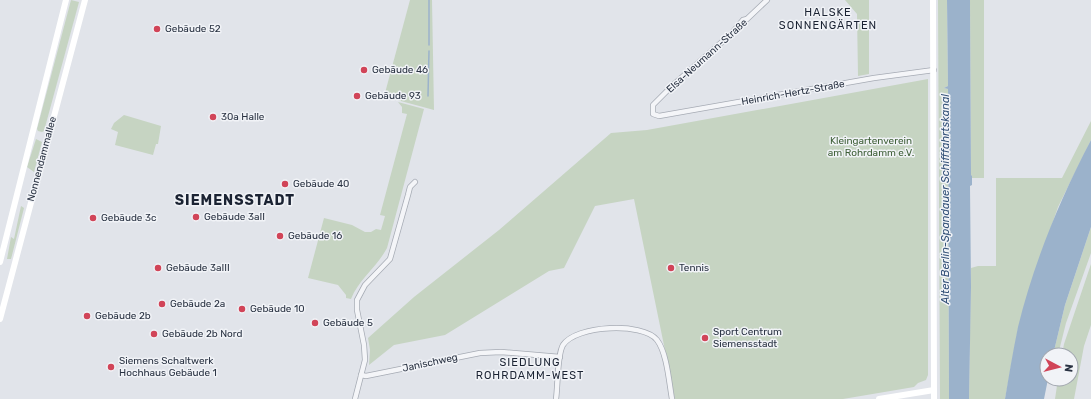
<svg xmlns="http://www.w3.org/2000/svg" width="1091" height="399" viewBox="0 0 1091 399" font-family="Rubik,sans-serif">
<style>
.green{fill:#c6d4c2}
.water{fill:#9bb2cb}
.lines{fill:none;stroke-linecap:round;stroke-linejoin:round}
.stream{stroke:#9bb2cb;stroke-width:1.5}
.street-casing{stroke:#a6abb4;stroke-width:6}
.street{stroke:#f4f5f8;stroke-width:4.5}
.secondary{stroke:#fff;stroke-width:6}
.poi-dot{fill:#d14458;stroke:#f1f3f7;stroke-width:1.5}
.labels{text-anchor:middle;dominant-baseline:central;stroke-width:3;stroke-linejoin:round;paint-order:stroke}
.poi-label{font-size:10px;fill:#293242;stroke:#f1f3f7;text-anchor:start}
.street-label{font-size:10px;fill:#293242;stroke:#f1f3f7}
.park-label{font-size:10px;fill:#3d5e36;stroke:#f1f3f7}
.neighbourhood-label{font-size:11px;letter-spacing:1px;fill:#1b2333;stroke:#f1f3f7}
.water-label{font-size:11px;font-style:italic;fill:#325077;stroke:#f1f3f7}
.district-label{font-size:14px;font-weight:bold;letter-spacing:1px;fill:#1b2333;stroke:#f1f3f7}
</style>
<rect width="100%" height="100%" fill="#e1e4ea"/>
<!-- green -->
<g class="green">
<polygon points="71,0 79,2 44,131 42,132 38,131 37,129"/>
<polygon points="410,0 432,0 434,110 386,97 385,93"/>
<polygon points="845,0 869,0 869,74 858,76 857,14"/>
<polygon points="938,0 947,0 948,86 944,88 948,89 949,399 940,399"/>
<polygon points="970,0 984,0 984,178 972,178 971,175"/>
<polygon points="928,79 928,375 926,380 918,383 914,387 843,399 675,399 634,199 595,206 564,268 549,271 445,335 394,345 369,365 370,350 368,338 414,297 499,230 611,133 647,130"/>
<path d="M398,102L424,109L387,248C377,267 359,279 351,299L346,298V295L338,285L308,278L324,218L352,225L365,232H371L376,229L381,230L385,216L380,215L407,114L402,113V107Z"/>
<polygon points="124,115 161,126 158,144 156,144 153,155 115,145 118,132 111,129 114,123"/>
<polygon points="1091,121 1091,140 1058,207 1025,303 1018,329 1005,399 969,399 971,268 978,266 996,266 996,178 1062,178"/>
<polygon points="36,139 42,142 34,172 27,167"/>
<polygon points="21,206 24,208 11,259 7,259 11,237 14,239"/>
<polygon points="1091,227 1091,253 1066,323 1058,355 1053,355 1065,305"/>
<polygon points="1091,264 1091,325 1084,346 1074,399 1055,399 1058,379 1071,379 1071,355 1062,355 1064,344"/>
</g>
<!-- water -->
<g class="water">
<polygon points="947,0 970,0 971,175 972,176 972,185 970,186 971,287 969,399 949,399 948,89 944,88 948,86"/>
<path d="M1091,140V227L1065,305L1053,355H1047L1048,379L1044,399H1005C1009,375 1013,351 1018,327C1034,262 1060,199 1091,140Z"/>
</g>
<g class="lines">
<!-- stream -->
<g class="stream">
<polyline points="429,45 429,0"/>
<polyline points="428,96 429,51"/>
</g>
<!-- street casing -->
<g class="street-casing">
<g id="street">
<polyline points="767,0 747,19 743,20 732,33 672,86 653,105 653,114 659,116 874,78 934,70"/>
<polyline points="361,375 366,376 480,353 501,352 560,357"/>
<polyline points="355,399 365,360 364,345 357,310 357,300 365,285 390,259 408,195 410,187 415,182"/>
<path d="M556,399C558,386 557,355 563,345C576,325 643,322 657,340C667,353 669,382 672,399"/>
</g>
</g>
<!-- street -->
<use href="#street" class="street"/>
<!-- secondary -->
<g class="secondary">
<polyline points="933,0 934,399"/>
<polyline points="0,262 66,0"/>
<polyline points="0,319 85,0"/>
<polyline points="879,399 934,390"/>
</g>
</g>
<!-- markers -->
<g class="poi-dot">
<circle cx="157" cy="29" r="4"/>
<circle cx="364" cy="70" r="4"/>
<circle cx="357" cy="96" r="4"/>
<circle cx="213" cy="117" r="4"/>
<circle cx="285" cy="184" r="4"/>
<circle cx="196" cy="217" r="4"/>
<circle cx="93" cy="218" r="4"/>
<circle cx="280" cy="236" r="4"/>
<circle cx="158" cy="268" r="4"/>
<circle cx="671" cy="268" r="4"/>
<circle cx="162" cy="304" r="4"/>
<circle cx="242" cy="309" r="4"/>
<circle cx="87" cy="316" r="4"/>
<circle cx="315" cy="323" r="4"/>
<circle cx="154" cy="334" r="4"/>
<circle cx="705" cy="338" r="4"/>
<circle cx="111" cy="367" r="4"/>
</g>
<g class="labels">
<!-- poi labels -->
<g class="poi-label">
<text x="165" y="29">Gebäude 52</text>
<text x="372" y="70">Gebäude 46</text>
<text x="365" y="96">Gebäude 93</text>
<text x="221" y="117">30a Halle</text>
<text x="293" y="184">Gebäude 40</text>
<text x="204" y="217">Gebäude 3aII</text>
<text x="101" y="218">Gebäude 3c</text>
<text x="288" y="236">Gebäude 16</text>
<text x="166" y="268">Gebäude 3aIII</text>
<text x="679" y="268">Tennis</text>
<text x="170" y="304">Gebäude 2a</text>
<text x="250" y="309">Gebäude 10</text>
<text x="95" y="316">Gebäude 2b</text>
<text x="323" y="323">Gebäude 5</text>
<text x="713" y="332">Sport Centrum<tspan x="713" dy="12">Siemensstadt</tspan></text>
<text x="162" y="334">Gebäude 2b Nord</text>
<text x="119" y="361">Siemens Schaltwerk<tspan x="119" dy="12">Hochhaus Gebäude 1</tspan></text>
</g>
<!-- street labels -->
<g class="street-label">
<text transform="translate(707 56) rotate(-42)">Elsa-Neumann-Straße</text>
<text transform="translate(793 93) rotate(-10)">Heinrich-Hertz-Straße</text>
<text transform="translate(42 159) rotate(-75)">Nonnendammallee</text>
<text transform="translate(430 363) rotate(-12)">Janischweg</text>
</g>
<!-- park labels -->
<g class="park-label">
<text x="871" y="141">Kleingartenverein<tspan x="871" dy="12">am Rohrdamm e.V.</tspan></text>
</g>
<!-- neighbourhood labels -->
<g class="neighbourhood-label">
<text x="828" y="12">HALSKE<tspan x="828" dy="13">SONNENGÄRTEN</tspan></text>
<text x="530" y="362">SIEDLUNG<tspan x="530" dy="13">ROHRDAMM-WEST</tspan></text>
</g>
<!-- water labels -->
<g class="water-label">
<text transform="translate(945 199) rotate(-90)">Alter Berlin-Spandauer Schifffahrtskanal</text>
</g>
<!-- district labels -->
<g class="district-label">
<text x="235" y="200">SIEMENSSTADT</text>
</g>
</g>
<!-- north arrow -->
<g transform="translate(1059 367) rotate(97)"><circle r="19" fill="#f1f3f7" stroke="#a1a6af"/>
<path d="M0-3L7 15L0 10L-7 15Z" fill="#d14458"/>
<text y="-6" font-size="11" font-weight="bold" text-anchor="middle" fill="#293242">N</text>
</g>
</svg>
